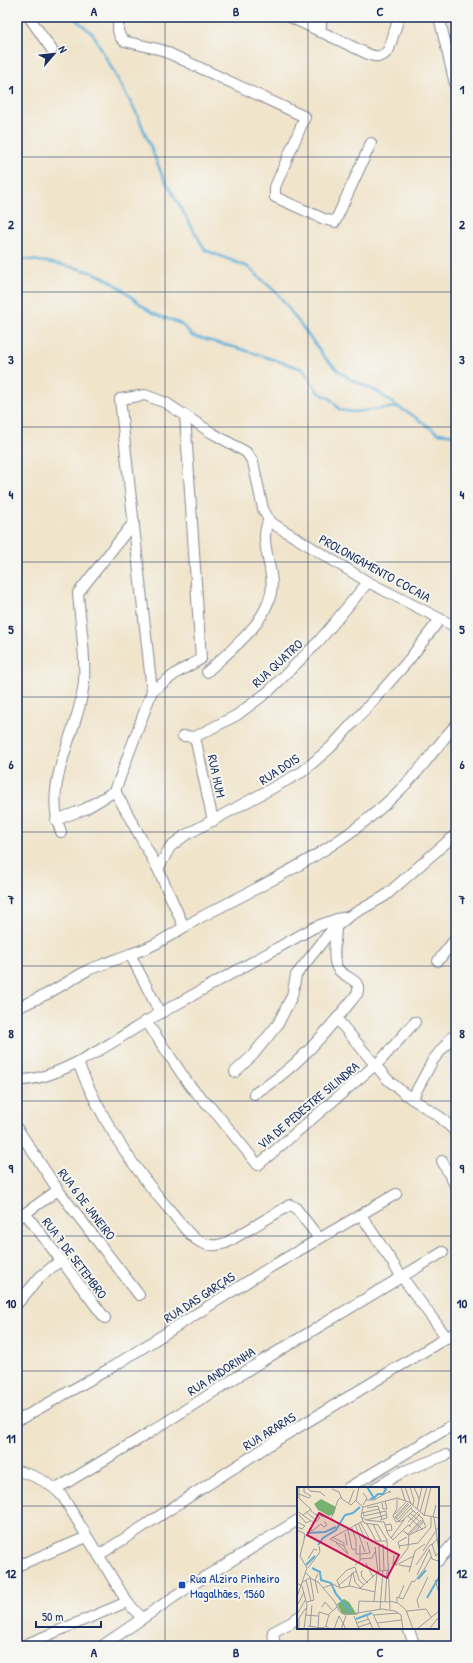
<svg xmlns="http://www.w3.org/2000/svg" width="473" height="1663" viewBox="0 0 473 1663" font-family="'Patrick Hand',sans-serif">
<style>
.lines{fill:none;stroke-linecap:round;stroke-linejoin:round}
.stream{stroke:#5dadd7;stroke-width:2.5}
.minor-casing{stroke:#868a94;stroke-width:12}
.minor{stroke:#fff;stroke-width:10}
.grid{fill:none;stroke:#1b2f5e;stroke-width:1;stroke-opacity:0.55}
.transit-dot{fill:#1a4fb4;stroke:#f6f6f2;stroke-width:1.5}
.labels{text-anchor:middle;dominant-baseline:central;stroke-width:4;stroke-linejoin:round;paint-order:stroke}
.street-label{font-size:13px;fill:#1b2f5e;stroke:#f6f6f2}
.transit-label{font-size:13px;fill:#164399;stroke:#f6f6f2;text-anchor:start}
.inset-river{fill:none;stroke:#5dadd7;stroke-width:2}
.inset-road{fill:none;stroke:#9b9c9f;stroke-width:1}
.view{fill:#c2185b;fill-opacity:0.15;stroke:#c2185b;stroke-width:2}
.inset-edge{fill:none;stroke:#1b2f5e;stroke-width:2}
.neatline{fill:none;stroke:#1b2f5e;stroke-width:1.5}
.grid-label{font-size:13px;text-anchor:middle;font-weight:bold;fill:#1b2f5e}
</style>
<rect width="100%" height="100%" fill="#f6f6f2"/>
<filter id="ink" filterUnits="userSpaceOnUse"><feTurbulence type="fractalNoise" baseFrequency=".025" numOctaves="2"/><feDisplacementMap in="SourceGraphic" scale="8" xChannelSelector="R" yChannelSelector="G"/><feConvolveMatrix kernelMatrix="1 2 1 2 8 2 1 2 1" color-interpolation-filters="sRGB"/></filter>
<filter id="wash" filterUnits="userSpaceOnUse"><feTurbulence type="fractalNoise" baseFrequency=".012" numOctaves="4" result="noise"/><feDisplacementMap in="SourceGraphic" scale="16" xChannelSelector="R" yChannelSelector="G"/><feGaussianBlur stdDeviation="0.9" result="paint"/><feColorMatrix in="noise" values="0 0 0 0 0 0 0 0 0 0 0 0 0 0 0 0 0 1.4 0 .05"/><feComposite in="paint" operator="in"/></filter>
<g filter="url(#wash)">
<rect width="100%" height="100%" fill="#f0e4cb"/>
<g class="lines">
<!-- stream -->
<g class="stream">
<polyline points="73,17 93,34 138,116 163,177 205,250 248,267 278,294 325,358 339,371 350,379 378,392 398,407"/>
<path d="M17,259C36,259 84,268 101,276C120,284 134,301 151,312C168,322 179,317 192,336L241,349L303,369L318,392L331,399L340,410L353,412L398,407L412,415L438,433L456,435"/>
</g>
</g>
</g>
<g filter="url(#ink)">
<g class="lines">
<!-- minor casing -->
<g class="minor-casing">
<g id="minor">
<polyline points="29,17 52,50"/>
<path d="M119,17C118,26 116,35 124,41L162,50L305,117L275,187V197L324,219L335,222L371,143"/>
<path d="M290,17L368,54C377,58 384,57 389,49L399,17"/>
<polyline points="439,17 456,88"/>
<polyline points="320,32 322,17"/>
<path d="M207,672C230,650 264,626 271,593C276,570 257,542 269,520"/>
<polyline points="152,691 178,672 201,659 185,415"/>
<polyline points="183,736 195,737 237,715 269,691 319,641 368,582"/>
<polyline points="195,737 213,821"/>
<polyline points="115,791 158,869"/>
<polyline points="56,820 85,809 115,791 152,691 120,399 145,395 166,403 212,433 246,452 253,462 263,509 269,520 275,525 368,582 456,627"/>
<path d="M61,832C41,781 80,731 84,681C86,653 80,622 78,593L134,522"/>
<polyline points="184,927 158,869 170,847 184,836 302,772 330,748 372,702 408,661 440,619"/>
<polyline points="438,961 456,938"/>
<polyline points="17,1008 47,994 88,970 130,954"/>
<path d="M160,1013L130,954C157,947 180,928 205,915C275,879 347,845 403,787C423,768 437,745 456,725"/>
<polyline points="337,1019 387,1079 405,1094 440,1117 456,1132"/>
<polyline points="146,1021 190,1086 216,1113 258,1165 381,1060 415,1022"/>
<path d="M78,1063C101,1119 134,1170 174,1215C182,1225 190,1237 202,1243C210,1247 218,1245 226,1243L290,1205L295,1207L319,1238"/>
<polyline points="235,1072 253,1055 278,1024 292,996 296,975 331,931 348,917 385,896 456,834"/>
<path d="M17,1080C60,1082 121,1035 159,1014C211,985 263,956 315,927L337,919L348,917"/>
<path d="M254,1094C299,1067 325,1033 357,994C363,979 345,979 338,969C331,959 336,939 336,927"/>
<polyline points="412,1099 433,1060 452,1037"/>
<polyline points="17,1128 58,1190 139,1295"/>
<polyline points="442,1161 456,1187"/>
<polyline points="25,1213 105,1318"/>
<polyline points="361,1215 402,1277 447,1338"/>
<polyline points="17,1219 58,1190"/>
<polyline points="17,1304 40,1277 61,1260"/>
<polyline points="17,1421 109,1369 269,1268 396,1194"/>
<path d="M17,1471C35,1475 50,1482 63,1497L127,1602L142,1618"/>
<polyline points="348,1488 456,1423"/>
<polyline points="375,1488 404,1471 446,1455"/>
<polyline points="56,1489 149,1433 262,1361 443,1252"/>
<polyline points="99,1555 277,1440 456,1332"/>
<polyline points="438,1561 456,1540"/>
<polyline points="17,1566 87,1537"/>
<polyline points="408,1628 415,1646"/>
<polyline points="22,1646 127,1602"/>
<polyline points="102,1646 190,1586 298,1520"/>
<polyline points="275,1646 273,1632 292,1622 298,1617"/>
</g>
</g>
<!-- minor -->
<use href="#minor" class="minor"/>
</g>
</g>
<!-- grid -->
<path class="grid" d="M165,17V1646M308,17V1488M17,157H456M17,292H456M17,427H456M17,562H456M17,697H456M17,832H456M17,966H456M17,1101H456M17,1236H456M17,1371H456M17,1506H298M438,1506H456M308,1628V1646"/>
<!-- markers -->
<rect class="transit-dot" x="178" y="1581" width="8" height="8" rx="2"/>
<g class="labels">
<!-- street labels -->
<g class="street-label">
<text transform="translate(375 568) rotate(29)">PROLONGAMENTO COCAIA</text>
<text transform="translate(277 663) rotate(-43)">RUA QUATRO</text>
<text transform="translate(279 769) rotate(-33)">RUA DOIS</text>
<text transform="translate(217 776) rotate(78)">RUA HUM</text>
<text transform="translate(308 1105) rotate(-40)">VIA DE PEDESTRE SILINDRA</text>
<text transform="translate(87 1204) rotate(53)">RUA 6 DE JANEIRO</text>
<text transform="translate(75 1258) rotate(53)">RUA 7 DE SETEMBRO</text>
<text transform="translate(199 1297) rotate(-33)">RUA DAS GARÇAS</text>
<text transform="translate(221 1371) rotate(-33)">RUA ANDORINHA</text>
<text transform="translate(269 1431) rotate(-32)">RUA ARARAS</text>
</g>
<!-- transit labels -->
<g class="transit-label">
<text x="190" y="1578">Rua Alziro Pinheiro<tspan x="190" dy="15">Magalhães, 1560</tspan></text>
</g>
</g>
<!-- overview -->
<g transform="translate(297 1487)">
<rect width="142" height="142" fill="#f0e4cb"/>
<path d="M24,12L39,20L37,27L32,29L21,23L17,17ZM47,112L52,115L60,128L45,127L40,117Z" fill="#78b16f"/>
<path class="inset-river" d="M70,0L77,11L73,12M77,11L81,7H86L89,2L86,0M10,46L28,45L39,40M21,58L26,51L39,43L48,28L56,26L63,20M9,78L18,69M15,81L23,85L24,93L34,96L39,107L54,125M121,92L129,83M130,111L142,90M59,132L75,126"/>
<path class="inset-road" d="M2,0V11L7,16M10,0L13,4L23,5L28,9M62,0L59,14L66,20L100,11L112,15L127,28L142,31M104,0L108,13M108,0L114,17M113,0L117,13L116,18M117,0L122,12M35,2L42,5L45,12L54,18L59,13M2,7L12,11L14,9L7,5V0M100,12V21L96,29L99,35L105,34L116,24M69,13H77L93,4V6M52,16L57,3M85,16L86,22H90L88,14M111,16L98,30L102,34L115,20M66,18L70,11L66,6M66,20L64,29L67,36L81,38L90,53L93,122M70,21L81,19L85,32M120,22L125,0M0,24L17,36L23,31L13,23M9,25L20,34M123,25L130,0M65,26L82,22M66,26L67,29L89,24L90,31L83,33M113,26L122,34M19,27L34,32L41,13L44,10M98,27L109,15M2,28L9,36L13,34M6,28L14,22L7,16M111,29L126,43M127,29L134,0M65,30L69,33L87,35L91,47L96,53L111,38L114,40M136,30L139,18M137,30L142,65L139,69M99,31L112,17M69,33L89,28M100,33L114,18M0,35L8,39L5,42L0,40M63,35L72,51M111,35L121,25M61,36L68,52M58,37L68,65M70,37L79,54H90M76,37L84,54M88,38L94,37L95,43L89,44M112,39L123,27M12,41L15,44L24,37L27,40L30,38L27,34M55,41L59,53V67H63M0,43L8,47L7,51M51,43L55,62L59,63M106,44L112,48L129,40L125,31L113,21M48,46L50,58M117,46L127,34M113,47L126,33M110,48L124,33M35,50L47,56V59M94,51L107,33M39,56L51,67M86,57L87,83M82,59L83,84M102,59L121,56L134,40V30M78,60L81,86M103,62L101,55L110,50M132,62L135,72L141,74M126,64L142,39M51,67L47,59L33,52L66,34M63,67L73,66L70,55M97,68L96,77L99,78L117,69M139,69L135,58L140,52M11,72L17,62L20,63M63,72L75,71L78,65M69,76L76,90M58,78L63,74V58M98,78L111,61L112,48M102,78L114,80M119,78L133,58L136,57M11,81L23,65L22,59M66,84L64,85L65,90L71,96M56,85L58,95L64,101M112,85L118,64L128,57M9,86L13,90L17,113L10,115M21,87L18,93L21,106M120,88L132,63M9,93L14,114M138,93L142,106M6,95L13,91L21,95L38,115L42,124L48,128L85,122L98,124L104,128L106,142M0,96L5,99L10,118L7,142M42,98L59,84M52,99L55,86M26,101L36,97L43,101L53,99L78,105M43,101L40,93L50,83L58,80L62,93L67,98M62,102L82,84L92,83M0,110L10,81L3,69L8,49M102,110L107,98M77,114L80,87M92,114L101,116L109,123L116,142M88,115L90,84M100,115V110L106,112L115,94L117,95L128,81L134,70M0,119L7,105M25,120L28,115L35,123M122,121L120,113L131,90M83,122L86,83M110,124L129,122L134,130M0,127L9,112M61,127L62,114L92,115M76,127L83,142M8,128L21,129M77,128L101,126M57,129L62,142M70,129L76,142M60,136L72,132M80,136L105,133M11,139L26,141L29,139L33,142M29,139L32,127L40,120M13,140L15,118M61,140L74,136M21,141L22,125L32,128M2,142V131L9,121M37,142L42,129L49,142M44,142L49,129M120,142L142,124M132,142L142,130"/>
<path class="view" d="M22,26L102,68L90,91L10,48Z"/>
<rect width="142" height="142" class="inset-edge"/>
</g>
<!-- margin -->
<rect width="473" height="1663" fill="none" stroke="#f6f6f2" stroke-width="44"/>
<!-- north arrow -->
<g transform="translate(54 54) rotate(62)" stroke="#f6f6f2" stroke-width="3" paint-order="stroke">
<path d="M0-3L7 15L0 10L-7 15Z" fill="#1b2f5e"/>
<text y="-6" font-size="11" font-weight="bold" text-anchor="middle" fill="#1b2f5e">N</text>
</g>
<!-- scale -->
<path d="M36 1621v6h65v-6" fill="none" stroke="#1b2f5e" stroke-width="2"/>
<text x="42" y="1621" font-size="12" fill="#1b2f5e" stroke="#f6f6f2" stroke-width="3" paint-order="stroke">50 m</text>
<rect x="22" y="22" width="429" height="1619" class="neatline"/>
<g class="grid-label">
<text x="94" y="16">A</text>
<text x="236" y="16">B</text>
<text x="380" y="16">C</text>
<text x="11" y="94">1</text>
<text x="462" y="94">1</text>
<text x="11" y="229">2</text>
<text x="462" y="229">2</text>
<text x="11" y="364">3</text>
<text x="462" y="364">3</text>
<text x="11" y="499">4</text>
<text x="462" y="499">4</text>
<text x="11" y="634">5</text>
<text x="462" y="634">5</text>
<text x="11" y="769">6</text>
<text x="462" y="769">6</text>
<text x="11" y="904">7</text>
<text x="462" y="904">7</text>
<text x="11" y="1038">8</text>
<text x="462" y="1038">8</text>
<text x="11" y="1173">9</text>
<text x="462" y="1173">9</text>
<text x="11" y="1308">10</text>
<text x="462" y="1308">10</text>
<text x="11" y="1443">11</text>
<text x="462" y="1443">11</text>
<text x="11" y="1578">12</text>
<text x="462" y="1578">12</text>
<text x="94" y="1657">A</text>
<text x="236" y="1657">B</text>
<text x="380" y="1657">C</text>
</g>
</svg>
